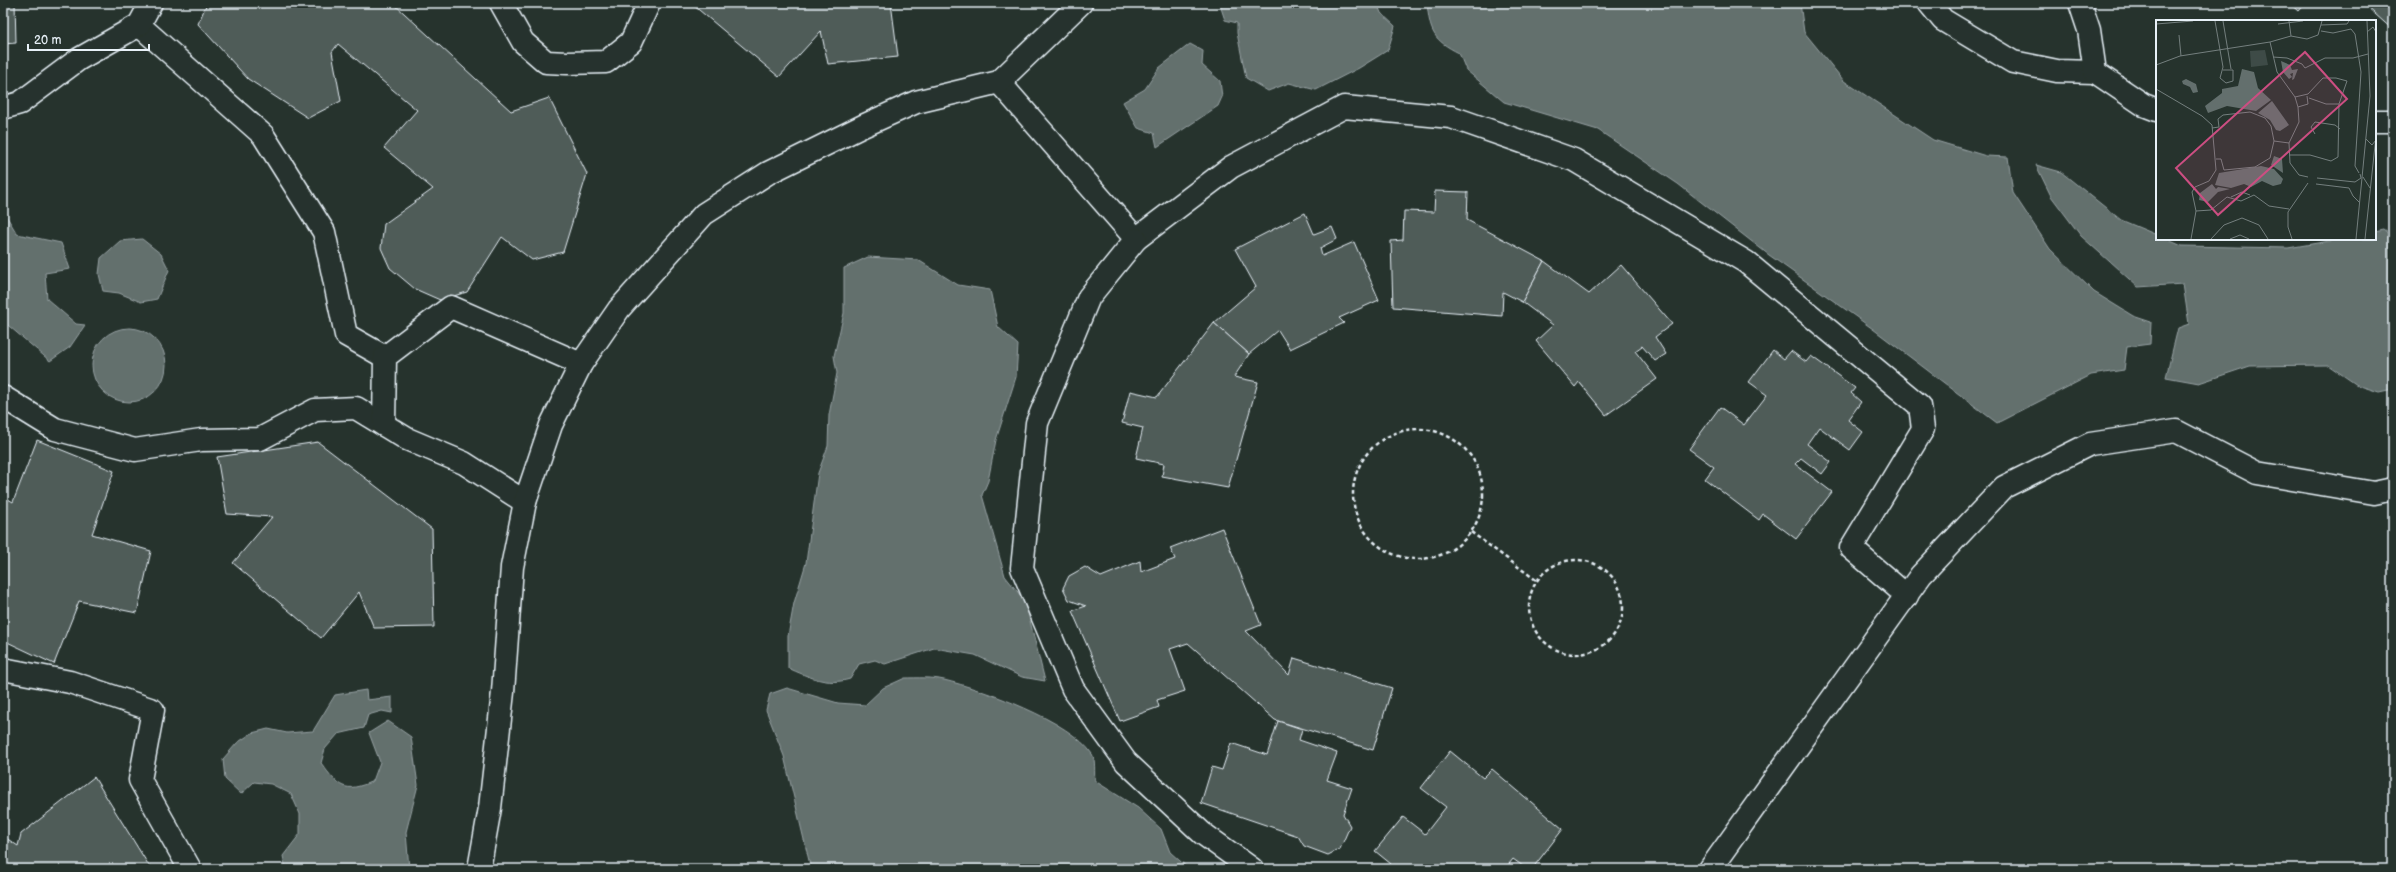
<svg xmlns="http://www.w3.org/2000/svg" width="2396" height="872" viewBox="0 0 2396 872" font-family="'Balsamiq Sans',sans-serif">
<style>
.water{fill:#636f6d;stroke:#98a3a5}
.building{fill:#505c59;stroke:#e8f1f8}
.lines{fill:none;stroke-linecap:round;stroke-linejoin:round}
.minor-casing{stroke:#e8f1f8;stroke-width:25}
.path{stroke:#e8f1f8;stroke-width:2.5;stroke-dasharray:4 3;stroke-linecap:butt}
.minor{stroke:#26332d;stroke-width:22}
.inset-road{fill:none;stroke:#747f7e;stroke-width:1}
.view{fill:#cc4e82;fill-opacity:0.15;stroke:#cc4e82;stroke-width:2}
.inset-edge{fill:none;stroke:#e8f1f8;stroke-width:2}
</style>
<rect width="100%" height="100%" fill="#26332d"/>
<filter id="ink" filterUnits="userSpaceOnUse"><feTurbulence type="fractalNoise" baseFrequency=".025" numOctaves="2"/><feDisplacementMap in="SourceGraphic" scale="8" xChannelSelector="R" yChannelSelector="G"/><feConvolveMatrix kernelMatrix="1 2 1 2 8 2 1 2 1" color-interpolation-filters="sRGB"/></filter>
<g filter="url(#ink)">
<!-- water -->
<g class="water">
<polygon points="1222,3 1377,3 1381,13 1395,26 1388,50 1359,68 1316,90 1289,83 1268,91 1246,78 1237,33 1237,23 1225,20 1221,8"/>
<path d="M1427,3H1800L1804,32L1844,81L1933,140L1986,156L2008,157L2013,193L2050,249L2094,292L2133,316L2151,322L2150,344L2127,347L2124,370L2091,375L1997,423L1873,329L1769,255L1678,184L1598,130L1504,102L1466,70L1459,53C1433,40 1430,32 1427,3Z"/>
<polygon points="1190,44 1203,51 1202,65 1220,81 1222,97 1218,106 1157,147 1154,133 1138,128 1123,102 1145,89 1159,68"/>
<polygon points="2036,165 2061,172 2121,220 2157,235 2157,239 2166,239 2182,246 2288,248 2341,239 2375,239 2375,232 2384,230 2393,237 2393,389 2379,392 2357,385 2328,365 2250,366 2199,383 2166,377 2178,328 2189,324 2183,284 2138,287 2081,236 2051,196"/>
<polygon points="3,189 5,189 7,217 17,234 61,243 70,269 45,273 47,299 76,324 85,325 70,347 50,361 3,321"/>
<polygon points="142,239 161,254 169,270 157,299 141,302 119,293 103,291 99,274 101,258 120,241"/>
<path d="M868,257L918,260L958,285L990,290L998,327L1018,345L1016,377L996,440L988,481L982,495L1005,576L1025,601L1045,681L1022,677L975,655L934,648L885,664L875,660L859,664L850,679C827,686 809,677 788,668V636L794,603L806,563L818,473L828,446L829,415L837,373L834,356L844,313V268Z"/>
<circle cx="129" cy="365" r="37"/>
<path d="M905,678C917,678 932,677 944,680C982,689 1071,721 1092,754C1096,760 1094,773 1095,781L1138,808L1161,829L1170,852L1189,869H811L784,756L766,710L770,694L787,688L838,703L865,705L883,688Z"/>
<path d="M366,690L367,700L392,697V713L382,711L368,715L364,728L338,734L325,749L321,763C339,787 344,794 373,781L380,762L369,733L388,721L411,737L418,785L406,832L409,869H286L283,856L300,834V814L291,794L271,784L254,782L241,794L225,779L223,759L237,743L252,733L268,729L287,733L313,731L335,695Z"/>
</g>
<!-- building -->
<g class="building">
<polygon points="3,3 15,3 16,43 3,44"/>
<polygon points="207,3 393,3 511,111 549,98 587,174 563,252 532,260 502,237 467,292 440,300 415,289 390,268 381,248 384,224 433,189 384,148 417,110 338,44 332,52 341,101 308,118 248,79 198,24"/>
<polygon points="695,3 891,3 898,57 828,64 821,31 779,77 693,5"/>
<polygon points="2289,3 2305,3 2298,11"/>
<polygon points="2369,3 2393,3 2393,30 2366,6"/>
<polygon points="1435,191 1468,192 1467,220 1544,261 1522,302 1503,292 1502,316 1393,307 1391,241 1403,240 1404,211 1434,212"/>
<polygon points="1305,213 1314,234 1332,227 1337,239 1320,248 1322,256 1354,242 1379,300 1339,318 1344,323 1290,349 1278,330 1249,354 1214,323 1256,287 1235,249"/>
<polygon points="1544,261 1589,294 1621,265 1672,324 1655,337 1666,354 1655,361 1642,346 1635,351 1657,379 1606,415 1579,382 1575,387 1536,341 1553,325 1522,302"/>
<polygon points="1214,323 1249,354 1234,377 1258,382 1228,488 1162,476 1164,464 1136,458 1143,428 1122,423 1130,391 1157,397"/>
<polygon points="1773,350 1784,359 1791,351 1806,362 1811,356 1855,388 1851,393 1861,402 1848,420 1863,432 1850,450 1819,427 1807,444 1831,462 1822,474 1801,458 1795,464 1832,492 1796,539 1763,514 1759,520 1705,479 1714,467 1689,449 1720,407 1744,425 1767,395 1749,382"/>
<polygon points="37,440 114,471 92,534 151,551 137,613 79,601 54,664 3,640 3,496 13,502"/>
<polygon points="318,442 432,529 434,627 374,628 359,592 321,638 233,563 272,517 227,514 217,457"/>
<polygon points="1222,528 1261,625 1246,631 1289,675 1294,658 1392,688 1373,750 1275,720 1188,643 1170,649 1185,691 1157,700 1159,707 1120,721 1072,611 1086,606 1069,600 1063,588 1069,576 1085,567 1101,577 1140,561 1141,572 1175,559 1170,548"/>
<polygon points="1278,721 1302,729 1299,740 1337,753 1327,780 1352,788 1343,814 1350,826 1340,849 1328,855 1304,846 1298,836 1201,803 1212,767 1222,770 1231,743 1267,755"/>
<polygon points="1450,751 1483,778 1492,769 1563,829 1532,869 1527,869 1513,859 1505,869 1387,869 1391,864 1375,851 1403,817 1425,834 1446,807 1421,788"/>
<polygon points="94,777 151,869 3,869 3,836 18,846 21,834"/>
</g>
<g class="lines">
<!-- minor casing -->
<g class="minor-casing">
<g id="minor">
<polyline points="501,3 523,42 546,62 567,63 606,62 631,42 649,3"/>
<polyline points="1929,3 1943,20 2013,62 2057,71 2095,72"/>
<polyline points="2080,3 2089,30 2095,72 2144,105 2157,110"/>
<polyline points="139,25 263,135 324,232 346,335 385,357"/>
<polyline points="999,82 1136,239 1231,167 1344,107 1451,117 1574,160 1746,262 1920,406 1923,429 1851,548 1907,596"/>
<polyline points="3,108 20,103 79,59 139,25 151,3"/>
<polyline points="2375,121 2393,121"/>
<polyline points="1136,239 1089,297 1037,423 1022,568 1073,689 1126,762 1202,833 1252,869"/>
<polyline points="3,397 55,429 135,450 201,440 260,439 315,410 356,408 407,439 464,463 525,502"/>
<polyline points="384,425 385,357 451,307 581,364"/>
<polyline points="3,669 70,682 153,710 140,780 190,869"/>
<polyline points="479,869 490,808 503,692 512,567 525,502 551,425 581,364 619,309 704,214 768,173 863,126 916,102 999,82 1081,3"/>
<polyline points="1710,869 1921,575 2004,487 2090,444 2176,431 2257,473 2374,493 2393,489"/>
</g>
</g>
<!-- path -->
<g class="path">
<circle cx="1418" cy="494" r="65"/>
<polyline points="1471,532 1536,580"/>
<circle cx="1576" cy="607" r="47"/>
</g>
<!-- minor -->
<use href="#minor" class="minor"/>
</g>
</g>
<!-- overview -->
<g transform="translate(2156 20)">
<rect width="220" height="220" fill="#26332d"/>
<path d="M109,30L112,45L95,47L94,31Z" fill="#3e4b47"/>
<path d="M125,41L134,45L136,50L142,49L138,59L136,60L137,53L134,54L136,57L133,59L127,52ZM86,49L98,52L102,68L115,80L100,91L71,86L52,93L49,86L66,73V69L82,66ZM30,59L40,64L42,72L37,73L34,67L27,64L26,61ZM116,81L133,105L124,111L120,110L114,100L102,93ZM118,136L126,139L127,153L115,145ZM105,146L118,149L127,159L125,164L117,166L106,161L95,167L88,164L75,168L59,165L63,153ZM56,164L60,169L62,167L74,169L62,172L52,182L43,180L44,173Z" fill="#636f6d"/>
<path class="inset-road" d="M59,1L67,47L64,58L70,63L77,61V50H67M67,1L75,49M0,4L37,1M122,4L147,1M165,5L191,4L193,1M165,11L177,13L195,9L199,14L205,52L199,146L203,153M211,12L217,7L220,12M23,15L25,36M135,16L151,19L162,15L166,1M114,22L135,16L133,1M117,37L131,38L146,44L149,48L169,38H197L212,34M0,45L24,36L114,22L121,52L139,77L142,87L143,102L133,123L134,143L143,155L152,157M0,69L46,96L56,105L60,150L53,161L39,167L36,172L40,191M153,78L170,84H183M142,87L152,84L151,76M56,108L63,107L62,99L67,95L94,92L109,98L115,106L118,121M159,114L155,107L159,102L179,105L184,109M210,119L216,125L220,120M133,135H154L175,141L182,137L183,84L191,61L180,58H167L152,74L139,77M60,139H65L68,150L99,147L114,138L118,121L133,123M207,157L214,168M161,158L199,162L205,158L204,154M160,164L193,168L197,176L204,183M75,177L86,172L94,175M35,219L40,191L55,190L71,177L85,181L98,175L113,186L133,189M55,219L68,205L86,198L103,205L112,219M74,219L84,215L93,219M136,219L132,207V192L152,163M200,219L214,76L211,1M209,219L220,116"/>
<path class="view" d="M149,32L191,79L62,195L20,148Z"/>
<rect width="220" height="220" class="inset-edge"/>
</g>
<!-- margin -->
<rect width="2396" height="872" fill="none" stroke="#26332d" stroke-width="16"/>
<rect x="8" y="8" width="2380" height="856" fill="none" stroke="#e8f1f8" stroke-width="1.5" filter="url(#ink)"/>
<!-- scale -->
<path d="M28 44v6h121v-6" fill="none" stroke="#e8f1f8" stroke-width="2"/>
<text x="34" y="44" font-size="12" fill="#e8f1f8" stroke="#26332d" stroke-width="3" paint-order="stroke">20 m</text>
</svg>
